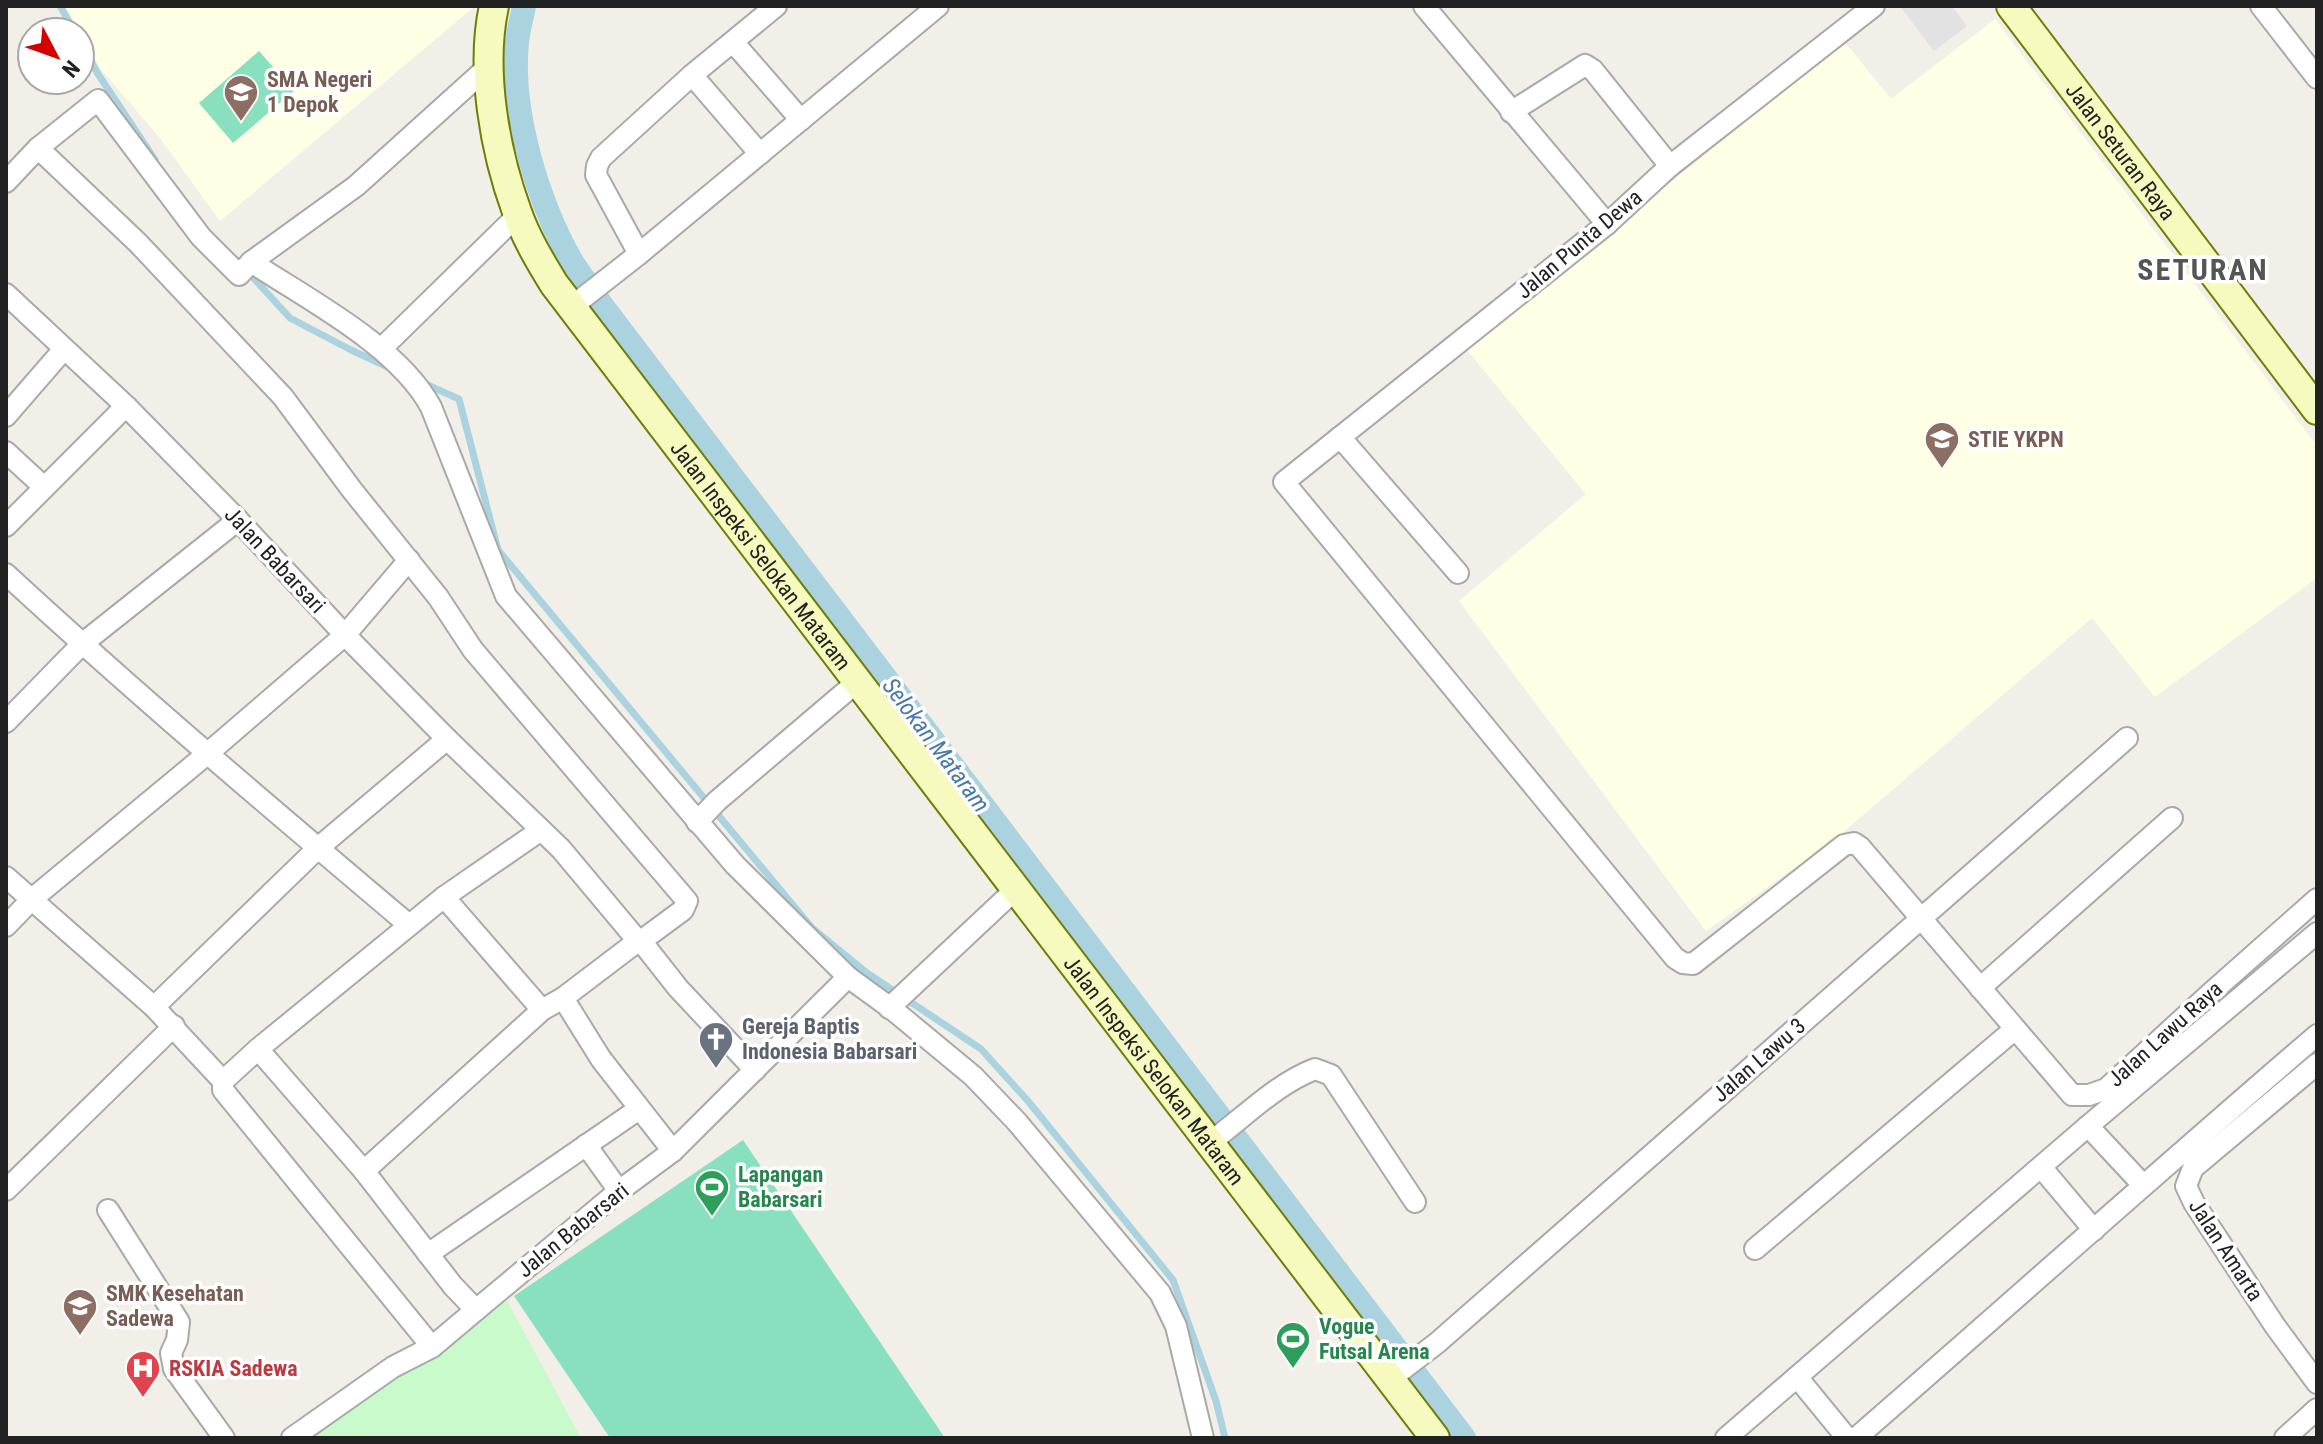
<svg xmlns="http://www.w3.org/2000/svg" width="2323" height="1444" viewBox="0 0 2323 1444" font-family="'Roboto Condensed',sans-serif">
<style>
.education{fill:#ffffe5}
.park{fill:#c8facc}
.pitch{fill:#88e0be}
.parking{fill:#e2e2e2}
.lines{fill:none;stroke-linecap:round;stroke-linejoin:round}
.stream{stroke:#aad3df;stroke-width:7}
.canal{stroke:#aad3df;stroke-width:24}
.street-casing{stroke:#a9a9a9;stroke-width:24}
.secondary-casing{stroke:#707d05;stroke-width:32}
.street{stroke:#fff;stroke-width:20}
.secondary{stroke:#f7fabf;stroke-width:28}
.labels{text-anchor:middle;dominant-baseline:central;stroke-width:7;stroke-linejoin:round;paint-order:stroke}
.education-label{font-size:22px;font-weight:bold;fill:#785e54;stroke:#fff;text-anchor:start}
.street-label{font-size:22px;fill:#222;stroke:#fff}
.worship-label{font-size:22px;font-weight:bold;fill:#5b616d;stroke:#fff;text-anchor:start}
.leisure-label{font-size:22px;font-weight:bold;fill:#27864d;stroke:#fff;text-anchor:start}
.health-label{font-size:22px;font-weight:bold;fill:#be3a42;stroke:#fff;text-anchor:start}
.water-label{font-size:24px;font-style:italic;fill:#4a7aab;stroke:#fff}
.district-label{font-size:30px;font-weight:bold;letter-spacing:2px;fill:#555;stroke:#fff}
</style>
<rect width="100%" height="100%" fill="#f2efe9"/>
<!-- education -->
<g class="education">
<polygon points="65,6 475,6 220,221 160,138 100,68"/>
<polygon points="1995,19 2317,446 2317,578 2155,697 2092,618 1839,836 1706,931 1459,601 1586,494 1466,349 1844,41 1891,99"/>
</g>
<!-- park -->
<polygon class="park" points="503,1293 581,1438 308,1438"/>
<!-- pitch -->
<g class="pitch">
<polygon points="259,51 294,91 233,143 199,103"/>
<polygon points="743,1140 945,1438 610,1438 514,1296"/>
</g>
<!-- parking -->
<polygon class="parking" points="1900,6 1952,6 1967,26 1934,51"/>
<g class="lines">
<!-- stream -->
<g class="stream">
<polyline points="60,6 75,32"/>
<polyline points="80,41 98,74 155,160"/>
<polyline points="247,271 290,318 351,350 390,368"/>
<polyline points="423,383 459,399 498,550 812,928 867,973 981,1049 1028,1101 1173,1280 1216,1401 1225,1438"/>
</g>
<!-- canal -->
<path class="canal" d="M524,6C522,18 518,30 517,42C510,112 538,202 572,262C581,276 591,289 600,303L1464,1438"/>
<!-- street casing -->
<g class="street-casing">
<g id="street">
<polyline points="1424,6 1607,224"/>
<polyline points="1874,6 1670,166 1607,224 1284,482 1675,958 1683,963 1693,964 1844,845 1854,843 1860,847 2072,1095 2089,1095 2106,1089 2213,991 2317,899"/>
<polyline points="2261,6 2317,78"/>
<polyline points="733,42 801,120"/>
<polyline points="692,75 760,154"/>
<polyline points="1511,112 1585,65 1593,70 1670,166"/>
<path d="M38,148L98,100L201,237L239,275L251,262C309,300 398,346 431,407L506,596L735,865L848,977L892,1009L973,1076L1017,1122L1160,1293L1176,1326L1203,1438"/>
<polyline points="6,182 38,148 138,243 283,397 352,490 438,597 473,650 687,901 683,910 641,941 678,988 755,1070"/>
<polyline points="639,254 596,175 597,166 601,158 692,75 776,6"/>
<polyline points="251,262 356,186 489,66"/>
<polyline points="6,294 126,406 238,520 345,635 447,739 561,849 638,941 563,998 542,1010 364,1171"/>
<polyline points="570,308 639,254 938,6"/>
<polyline points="382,348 518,215"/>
<polyline points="6,416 64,349"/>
<polyline points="1340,437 1458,573"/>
<polyline points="6,452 44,487"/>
<polyline points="6,526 126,406"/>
<path d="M6,574C137,695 273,810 409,925"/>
<polyline points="6,722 82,644 238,520"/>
<polyline points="697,822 717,801 857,682"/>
<polyline points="6,877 154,1007 223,1081 258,1049 364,1171 453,1286 476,1310 619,1191 673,1151 848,977"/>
<polyline points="444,897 542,1010"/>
<polyline points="6,926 32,899 207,754 345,635 409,560"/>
<polyline points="1980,988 2172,818"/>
<polyline points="563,998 601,1059 673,1151"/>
<polyline points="154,1007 318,848 447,739"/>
<polyline points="889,1008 1016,889"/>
<polyline points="258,1049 444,897 541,830"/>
<polyline points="2317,1064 2193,1168 2186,1186 2194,1203 2275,1326 2317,1383"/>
<polyline points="223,1081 223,1090 432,1347"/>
<polyline points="2088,1126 2143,1185"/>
<path d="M1209,1143C1244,1118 1274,1085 1315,1069L1331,1075L1415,1202"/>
<polyline points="586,1145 619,1191"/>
<polyline points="2041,1167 2094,1230"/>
<polyline points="6,1190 174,1026"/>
<polyline points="108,1210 179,1322 177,1340 171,1353 174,1369 224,1438"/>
<polyline points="1755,1249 2015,1029"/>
<polyline points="428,1254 639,1109"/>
<polyline points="1797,1377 1847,1438"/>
<polyline points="1390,1379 1437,1343 2127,738"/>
<polyline points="292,1438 393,1367 432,1347 476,1310"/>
<polyline points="1726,1438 2088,1126 2317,933"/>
<path d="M1856,1438C2010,1304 2162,1168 2317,1035"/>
<polyline points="2285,1438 2317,1409"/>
</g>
</g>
<!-- secondary casing -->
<g class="secondary-casing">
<g id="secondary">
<path id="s1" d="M494,6C480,70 495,152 517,212C526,238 540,261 554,284L1435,1438"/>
<path id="s2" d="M2011,6L2317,410"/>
</g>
</g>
<!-- street -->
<use href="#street" class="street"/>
<!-- secondary -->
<use href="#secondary" class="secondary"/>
</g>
<!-- icons -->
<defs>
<g id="school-pin" transform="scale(1.8)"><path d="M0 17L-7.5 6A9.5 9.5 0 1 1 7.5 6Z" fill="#8d6e63" stroke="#fff"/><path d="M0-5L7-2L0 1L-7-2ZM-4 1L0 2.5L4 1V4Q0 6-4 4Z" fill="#fff"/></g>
<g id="university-pin" transform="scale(1.8)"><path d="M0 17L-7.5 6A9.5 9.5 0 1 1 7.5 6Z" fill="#8d6e63" stroke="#fff"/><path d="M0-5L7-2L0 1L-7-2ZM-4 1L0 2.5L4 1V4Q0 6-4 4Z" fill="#fff"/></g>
<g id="church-pin" transform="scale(1.8)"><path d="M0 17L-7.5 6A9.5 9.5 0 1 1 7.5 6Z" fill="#6b7280" stroke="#fff"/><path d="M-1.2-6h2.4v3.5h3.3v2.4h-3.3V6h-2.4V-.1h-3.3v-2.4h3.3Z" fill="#fff"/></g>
<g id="stadium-pin" transform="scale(1.8)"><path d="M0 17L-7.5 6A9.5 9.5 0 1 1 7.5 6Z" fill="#2e9e5b" stroke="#fff"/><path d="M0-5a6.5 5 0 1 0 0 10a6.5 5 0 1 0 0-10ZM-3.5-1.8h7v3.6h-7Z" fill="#fff"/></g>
<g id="hospital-pin" transform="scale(1.8)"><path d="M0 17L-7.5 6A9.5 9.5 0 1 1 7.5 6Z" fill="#e0444e" stroke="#fff"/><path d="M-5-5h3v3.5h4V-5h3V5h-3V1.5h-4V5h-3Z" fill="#fff"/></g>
</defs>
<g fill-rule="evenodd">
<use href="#school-pin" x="241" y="92"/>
<use href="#university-pin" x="1942" y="439"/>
<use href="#church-pin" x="716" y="1039"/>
<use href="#stadium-pin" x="712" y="1187"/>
<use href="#school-pin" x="80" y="1306"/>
<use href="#stadium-pin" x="1293" y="1339"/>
<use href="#hospital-pin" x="143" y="1368"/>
</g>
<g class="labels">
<!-- education labels -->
<g class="education-label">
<text x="267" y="79">SMA Negeri<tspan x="267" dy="25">1 Depok</tspan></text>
<text x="1968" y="439">STIE YKPN</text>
<text x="106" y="1293">SMK Kesehatan<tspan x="106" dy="25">Sadewa</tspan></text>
</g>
<!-- street labels -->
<g class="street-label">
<text stroke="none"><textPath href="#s2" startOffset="182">Jalan Seturan Raya</textPath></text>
<text transform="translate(1579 244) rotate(-40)">Jalan Punta Dewa</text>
<text stroke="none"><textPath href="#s1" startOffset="632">Jalan Inspeksi Selokan Mataram</textPath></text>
<text transform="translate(275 560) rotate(47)">Jalan Babarsari</text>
<text transform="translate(2165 1034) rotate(-42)">Jalan Lawu Raya</text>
<text transform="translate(1759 1060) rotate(-41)">Jalan Lawu 3</text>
<text stroke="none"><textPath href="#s1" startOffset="1280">Jalan Inspeksi Selokan Mataram</textPath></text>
<text transform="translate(573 1230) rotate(-39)">Jalan Babarsari</text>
<text transform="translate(2226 1250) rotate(57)">Jalan Amarta</text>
</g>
<!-- worship labels -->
<g class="worship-label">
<text x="742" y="1026">Gereja Baptis<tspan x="742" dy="25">Indonesia Babarsari</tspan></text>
</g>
<!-- leisure labels -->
<g class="leisure-label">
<text x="738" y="1174">Lapangan<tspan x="738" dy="25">Babarsari</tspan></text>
<text x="1319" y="1326">Vogue<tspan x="1319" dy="25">Futsal Arena</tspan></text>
</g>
<!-- health labels -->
<g class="health-label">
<text x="169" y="1368">RSKIA Sadewa</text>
</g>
<!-- water labels -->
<g class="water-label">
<text transform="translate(936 745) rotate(53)">Selokan Mataram</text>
</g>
<!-- district labels -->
<g class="district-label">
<text x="2203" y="269">SETURAN</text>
</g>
</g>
<!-- border -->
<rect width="2323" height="1444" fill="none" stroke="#222222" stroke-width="16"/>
<!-- north arrow -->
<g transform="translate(56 56) rotate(131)"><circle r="38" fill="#ffffff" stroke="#a7a7a7" stroke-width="2"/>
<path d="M0-6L14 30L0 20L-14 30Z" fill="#d40000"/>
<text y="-12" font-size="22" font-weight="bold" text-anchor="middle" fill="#222222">N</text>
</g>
</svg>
